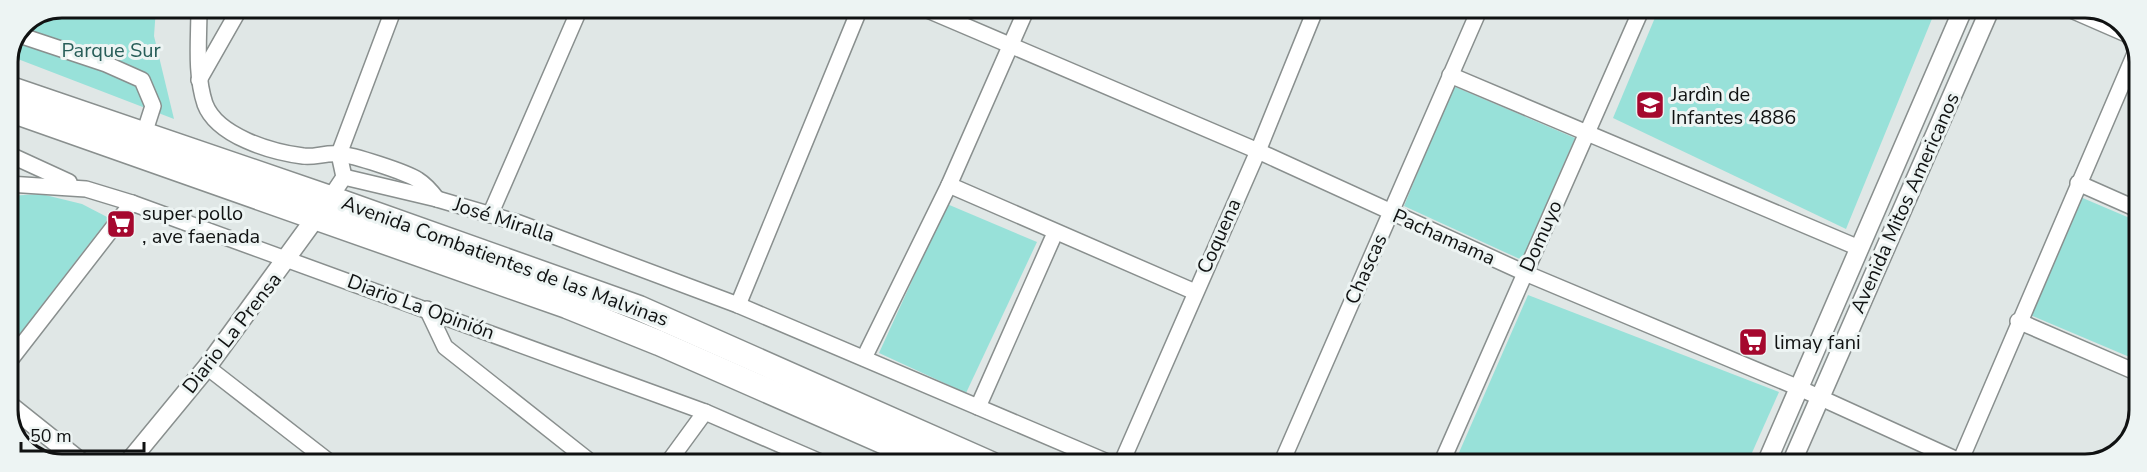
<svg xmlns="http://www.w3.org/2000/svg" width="2147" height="472" viewBox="0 0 2147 472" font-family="'Nunito Sans',sans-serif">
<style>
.green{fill:#98e1d9}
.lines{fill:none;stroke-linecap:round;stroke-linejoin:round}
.minor-casing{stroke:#898f8e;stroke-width:18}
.tertiary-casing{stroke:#898f8e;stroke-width:21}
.primary-casing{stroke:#898f8e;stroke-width:27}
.minor{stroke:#fff;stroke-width:15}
.tertiary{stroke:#fff;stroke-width:18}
.primary{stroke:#fff;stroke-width:24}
.labels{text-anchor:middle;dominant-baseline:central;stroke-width:6;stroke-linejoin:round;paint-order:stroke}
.park-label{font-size:20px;fill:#275d58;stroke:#edf4f3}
.poi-label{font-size:20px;fill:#101212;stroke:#edf4f3;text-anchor:start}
.street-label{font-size:20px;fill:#101212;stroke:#edf4f3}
.rim{fill:none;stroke:#101212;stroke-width:3}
</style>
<rect width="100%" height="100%" fill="#e0e7e6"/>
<!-- green -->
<g class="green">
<polygon points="62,8 156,8 154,36 174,119 10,56 24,23"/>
<polygon points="1659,8 1936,9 1846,229 1613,118"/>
<polygon points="1453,86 1575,138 1522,260 1404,206"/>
<polygon points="41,194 82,204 109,218 8,349 8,196"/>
<polygon points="2078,196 2139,222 2139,361 2030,315"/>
<polygon points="947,204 1037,242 966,393 879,353"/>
<polygon points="1528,295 1779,392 1747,464 1454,464"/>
</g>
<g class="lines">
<!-- minor casing -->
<g class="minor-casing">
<g id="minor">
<path d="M199,8C199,39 195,74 205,104C217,136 271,152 303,156C314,158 327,152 339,154C353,155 406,172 418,180C426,185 431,191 437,199"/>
<polyline points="923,8 1258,151 1525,273 1799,388 1966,464"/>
<polyline points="2069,9 2131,36"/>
<polyline points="19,35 106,64 142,80 153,106 144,134"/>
<polyline points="1450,75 1859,248"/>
<polyline points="199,80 240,8"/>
<polyline points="8,154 69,182"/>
<polyline points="344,177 437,199 519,223 738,305 1112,464"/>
<polyline points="2078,183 2139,210"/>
<polyline points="8,184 86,189 132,203 705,412 825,464"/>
<polyline points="949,185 1195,292"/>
<polyline points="330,198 344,177 339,154 394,8"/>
<polyline points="490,215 580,8"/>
<polyline points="738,305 860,8"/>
<polyline points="427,309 445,347 593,464"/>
<polyline points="2018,321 2138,373"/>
<polyline points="864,358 949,185 1027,8"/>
<polyline points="8,363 132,203"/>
<polyline points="207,367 332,464"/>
<polyline points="978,407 1055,233"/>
<polyline points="667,464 705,412"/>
<polyline points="1121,464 1258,151 1316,8"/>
<polyline points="1281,464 1480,8"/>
<polyline points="1441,464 1642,8"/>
<polyline points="1959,464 2137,49"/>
</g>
</g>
<!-- tertiary casing -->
<g class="tertiary-casing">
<g id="tertiary">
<polyline points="8,404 82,463"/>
<polyline points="128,463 207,367 322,209"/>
<polyline points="1766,464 1963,9"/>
<polyline points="1791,464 1990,9"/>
</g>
</g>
<!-- primary casing -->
<g class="primary-casing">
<g id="primary">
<polyline points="8,88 330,198 639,308 991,464"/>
<polyline points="8,109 567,306 659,343 935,464"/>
</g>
</g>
<!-- minor -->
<use href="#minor" class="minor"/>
<!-- tertiary -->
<use href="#tertiary" class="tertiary"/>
<!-- primary -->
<use href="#primary" class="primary"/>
</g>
<!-- icons -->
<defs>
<g id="school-square" transform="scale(1.5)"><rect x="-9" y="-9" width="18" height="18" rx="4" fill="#a5082e" stroke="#edf4f3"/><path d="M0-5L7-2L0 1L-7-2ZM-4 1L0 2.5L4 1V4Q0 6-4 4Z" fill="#fff"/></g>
<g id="supermarket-square" transform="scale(1.5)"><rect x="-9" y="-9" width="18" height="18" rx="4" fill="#a5082e" stroke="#edf4f3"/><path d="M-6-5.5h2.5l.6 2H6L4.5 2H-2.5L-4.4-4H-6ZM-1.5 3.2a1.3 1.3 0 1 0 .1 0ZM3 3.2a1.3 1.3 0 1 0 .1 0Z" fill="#fff"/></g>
</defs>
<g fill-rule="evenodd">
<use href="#school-square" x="1650" y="105"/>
<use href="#supermarket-square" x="121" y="224"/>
<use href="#supermarket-square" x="1753" y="342"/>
</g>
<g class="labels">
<!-- park labels -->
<g class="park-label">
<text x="111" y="50">Parque Sur</text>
</g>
<!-- poi labels -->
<g class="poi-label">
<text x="1671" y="94">Jardìn de<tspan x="1671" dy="23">Infantes 4886</tspan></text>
<text x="142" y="213">super pollo<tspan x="142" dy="23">, ave faenada</tspan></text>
<text x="1774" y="342">limay fani</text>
</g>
<!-- street labels -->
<g class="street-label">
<text transform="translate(1905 203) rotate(-66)">Avenida Mitos Americanos</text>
<text transform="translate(504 220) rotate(18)">José Miralla</text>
<text transform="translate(1219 236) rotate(-66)">Coquena</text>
<text transform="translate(1541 236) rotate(-66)">Domuyo</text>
<text transform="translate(1444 237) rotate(24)">Pachamama</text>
<text transform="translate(505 261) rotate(20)">Avenida Combatientes de las Malvinas</text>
<text transform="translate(1366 269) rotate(-66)">Chascas</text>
<text transform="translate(421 307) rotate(20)">Diario La Opinión</text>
<text transform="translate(232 333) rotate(-52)">Diario La Prensa</text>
</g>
</g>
<!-- crop -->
<path d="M0 0H2147V472H0ZM62 18H2085A44 44 0 0 1 2129 62V410A44 44 0 0 1 2085 454H62A44 44 0 0 1 18 410V62A44 44 0 0 1 62 18Z" fill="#edf4f3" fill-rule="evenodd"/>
<path class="rim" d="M62 18H2085A44 44 0 0 1 2129 62V410A44 44 0 0 1 2085 454H62A44 44 0 0 1 18 410V62A44 44 0 0 1 62 18Z"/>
<!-- scale -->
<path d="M21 442v9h123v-9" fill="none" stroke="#101212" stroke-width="3"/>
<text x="30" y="442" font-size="18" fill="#101212" stroke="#edf4f3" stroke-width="4.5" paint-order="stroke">50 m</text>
</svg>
